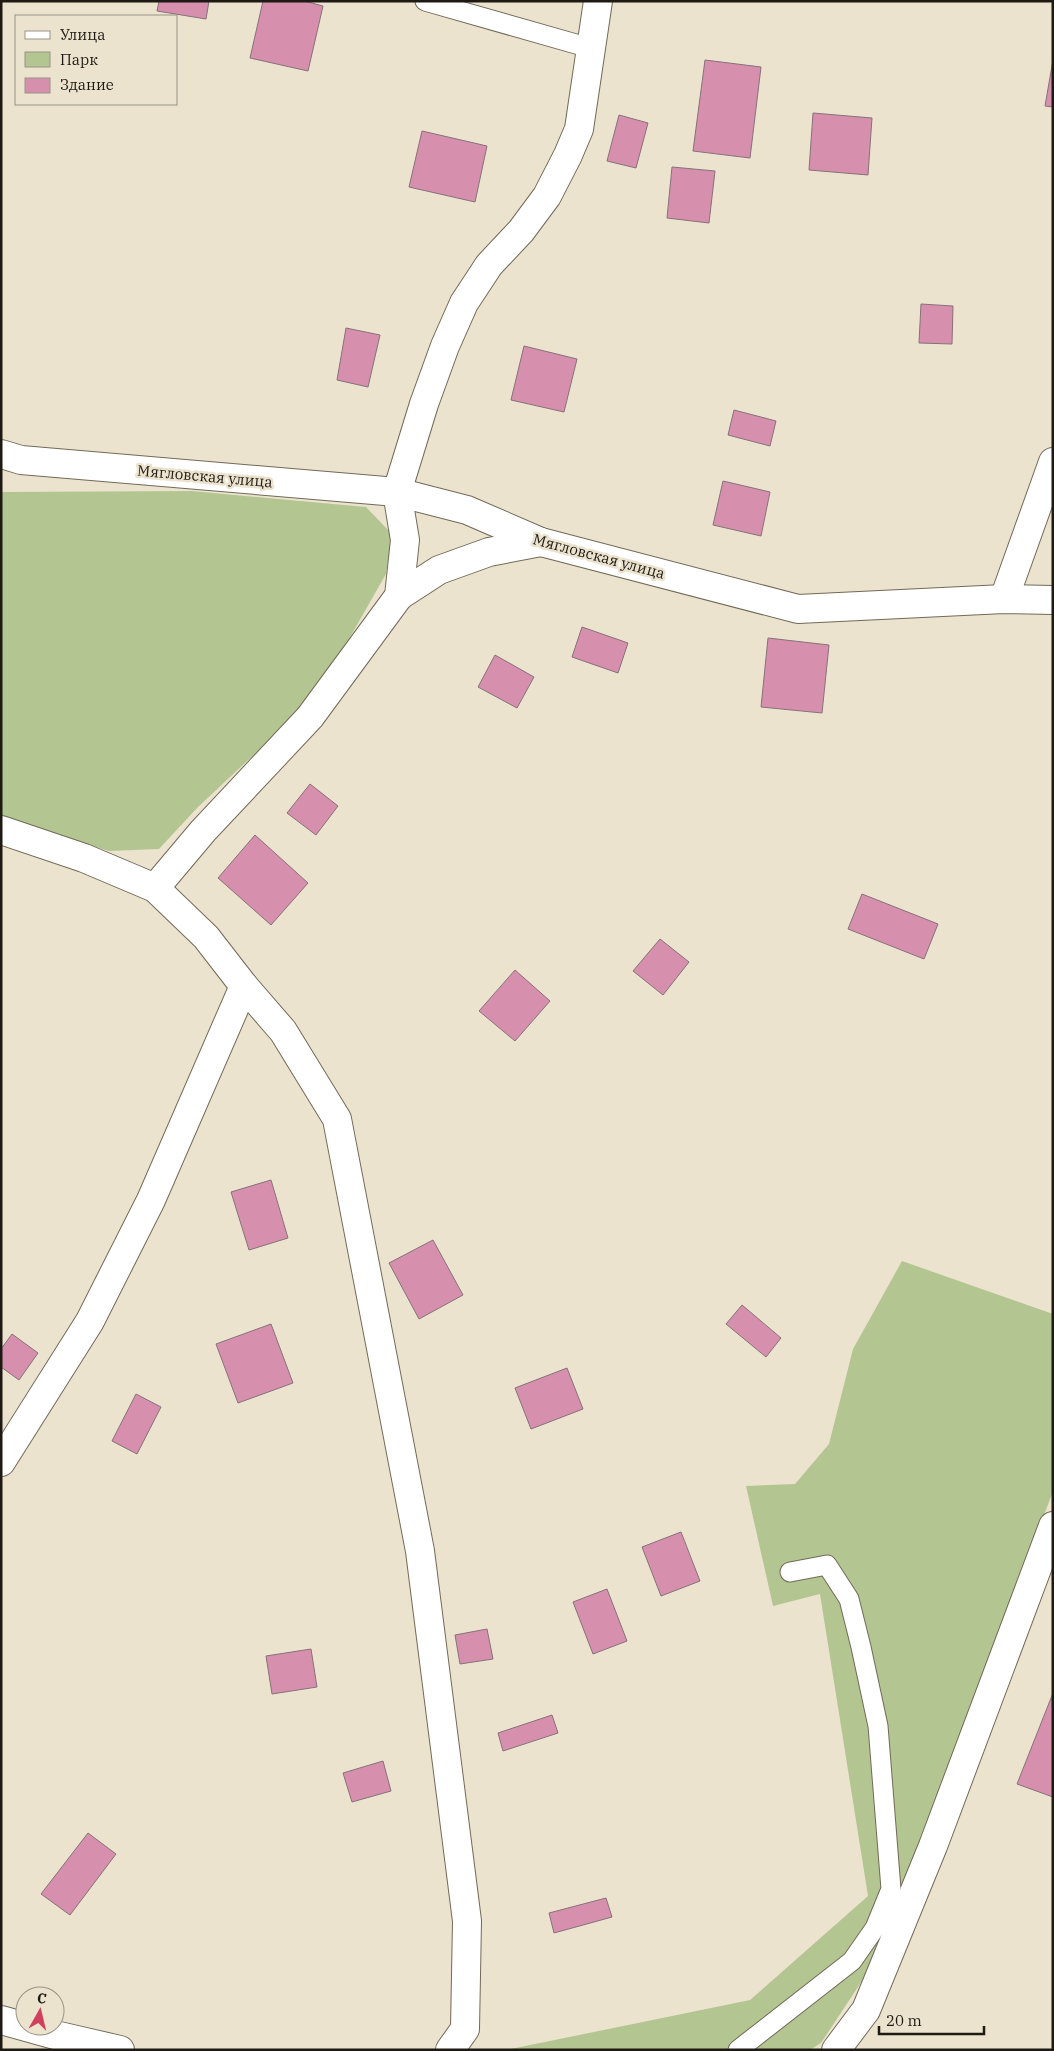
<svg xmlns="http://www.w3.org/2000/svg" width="1054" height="2051" viewBox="0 0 1054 2051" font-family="'IBM Plex Serif',serif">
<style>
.green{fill:#b3c692}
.building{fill:#d690ae;stroke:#867179}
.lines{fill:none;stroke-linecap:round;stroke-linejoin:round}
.service-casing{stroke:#726958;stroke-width:21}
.minor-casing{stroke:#726958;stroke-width:30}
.service{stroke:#fff;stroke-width:19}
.minor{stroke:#fff;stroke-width:28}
.labels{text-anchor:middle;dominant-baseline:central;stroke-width:5;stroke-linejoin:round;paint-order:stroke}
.street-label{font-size:15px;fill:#1e1a13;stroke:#ece3cf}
</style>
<rect width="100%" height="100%" fill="#ece3cf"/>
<!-- green -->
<g class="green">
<polygon points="192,491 366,507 392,534 386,574 349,639 318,686 291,720 198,807 159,849 109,851 1,818 1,492"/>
<polygon points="902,1261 1053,1314 1053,1491 885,1946 821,2043 810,2050 506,2050 750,2000 868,1896 820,1594 773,1606 746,1486 795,1484 829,1444 853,1349"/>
</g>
<!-- building -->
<g class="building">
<polygon points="159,1 209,1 206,19 157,11"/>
<polygon points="263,1 304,1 323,6 308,71 250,58"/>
<polygon points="705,60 761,67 750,158 693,151"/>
<polygon points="1053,60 1053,107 1045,106"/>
<polygon points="813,113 872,118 868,175 809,170"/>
<polygon points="619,115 648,123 636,168 607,161"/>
<polygon points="422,131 487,146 475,202 409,187"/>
<polygon points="672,167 715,171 709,223 667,218"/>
<polygon points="921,304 953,306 952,344 919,343"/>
<polygon points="346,328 380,335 368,387 337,380"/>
<polygon points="524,346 577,359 564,412 511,400"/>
<polygon points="734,410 776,421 770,446 728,435"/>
<polygon points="723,481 770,492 761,536 713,525"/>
<polygon points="582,627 628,643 618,673 572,657"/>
<polygon points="768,638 829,645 822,713 761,707"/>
<polygon points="495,655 534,677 517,708 478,687"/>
<polygon points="310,784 338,806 316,835 287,813"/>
<polygon points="255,835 308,883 271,925 218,878"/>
<polygon points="862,894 938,924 924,959 848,929"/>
<polygon points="660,939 689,962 663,995 633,971"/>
<polygon points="515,970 550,1001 515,1041 479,1011"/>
<polygon points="271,1180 288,1238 249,1250 231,1192"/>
<polygon points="433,1240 463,1295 419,1319 389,1263"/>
<polygon points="742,1305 781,1338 766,1357 726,1324"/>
<polygon points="271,1324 293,1383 238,1403 216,1344"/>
<polygon points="12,1334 38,1353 19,1380 1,1367 1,1349"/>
<polygon points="567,1368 583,1409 531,1429 515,1388"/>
<polygon points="136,1394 161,1407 137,1454 112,1441"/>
<polygon points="681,1532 700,1581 661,1596 642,1547"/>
<polygon points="607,1589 627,1641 593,1654 573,1602"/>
<polygon points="487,1629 493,1659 460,1664 455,1635"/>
<polygon points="311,1649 317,1687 272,1694 266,1656"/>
<polygon points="1053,1693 1053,1797 1017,1784"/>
<polygon points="552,1715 558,1733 503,1751 498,1733"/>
<polygon points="383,1761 391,1791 352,1802 343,1773"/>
<polygon points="88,1833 116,1854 70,1915 41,1894"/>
<polygon points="606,1898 612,1917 554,1933 549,1913"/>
</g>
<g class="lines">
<!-- service casing -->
<g class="service-casing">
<g id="service">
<polyline points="425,1 590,48"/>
<polyline points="738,2050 852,1961 875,1928 891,1889 878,1726 861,1647 849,1599 827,1565 790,1572"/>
</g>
</g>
<!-- minor casing -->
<g class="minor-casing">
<g id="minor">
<polyline points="1,454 21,460 397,492 467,510 541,542 798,609 1004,599 1053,600"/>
<polyline points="399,596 439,570 489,552 541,542"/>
<polyline points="1004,599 1053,462"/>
<polyline points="1,830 84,858 155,888 206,937 244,986 283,1031 337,1119 420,1551 467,1921 465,2029 450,2050"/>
<polyline points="155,888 203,831 310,717 399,596 405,540 397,492 424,404 445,346 464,303 489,265 521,231 547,196 568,155 579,129 598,1"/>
<polyline points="1,1462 90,1321 151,1200 244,986"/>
<polyline points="1,2020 55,2035 120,2050"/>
<polyline points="836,2050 866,2010 933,1846 1053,1526"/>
</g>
</g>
<!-- service -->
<use href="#service" class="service"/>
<!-- minor -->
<use href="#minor" class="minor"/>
</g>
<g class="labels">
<!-- street labels -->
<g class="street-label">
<text transform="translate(205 476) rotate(5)">Мягловская улица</text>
<text transform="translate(599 556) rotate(15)">Мягловская улица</text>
</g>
</g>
<!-- border -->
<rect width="1054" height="2051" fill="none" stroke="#1e1a13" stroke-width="5"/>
<!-- legend -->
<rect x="15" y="15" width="162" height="90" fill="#ece3cf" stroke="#9a9384"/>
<rect x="25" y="31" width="25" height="8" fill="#ffffff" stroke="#9a9384"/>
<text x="60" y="40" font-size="15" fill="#1e1a13">Улица</text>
<rect x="25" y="52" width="25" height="15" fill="#b3c692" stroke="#9a9384"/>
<text x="60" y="65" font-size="15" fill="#1e1a13">Парк</text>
<rect x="25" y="78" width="25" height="15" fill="#d690ae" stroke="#9a9384"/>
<text x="60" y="90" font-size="15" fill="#1e1a13">Здание</text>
<!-- north arrow -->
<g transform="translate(40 2011) rotate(8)"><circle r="24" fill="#ece3cf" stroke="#9a9384"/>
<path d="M0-4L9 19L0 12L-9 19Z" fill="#d0405c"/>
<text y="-8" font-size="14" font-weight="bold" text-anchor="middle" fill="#1e1a13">С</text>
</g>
<!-- scale -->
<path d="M879 2026v8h105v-8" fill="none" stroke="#1e1a13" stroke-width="2.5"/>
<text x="886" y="2026" font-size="15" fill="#1e1a13" stroke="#ece3cf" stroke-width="4" paint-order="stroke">20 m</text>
</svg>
